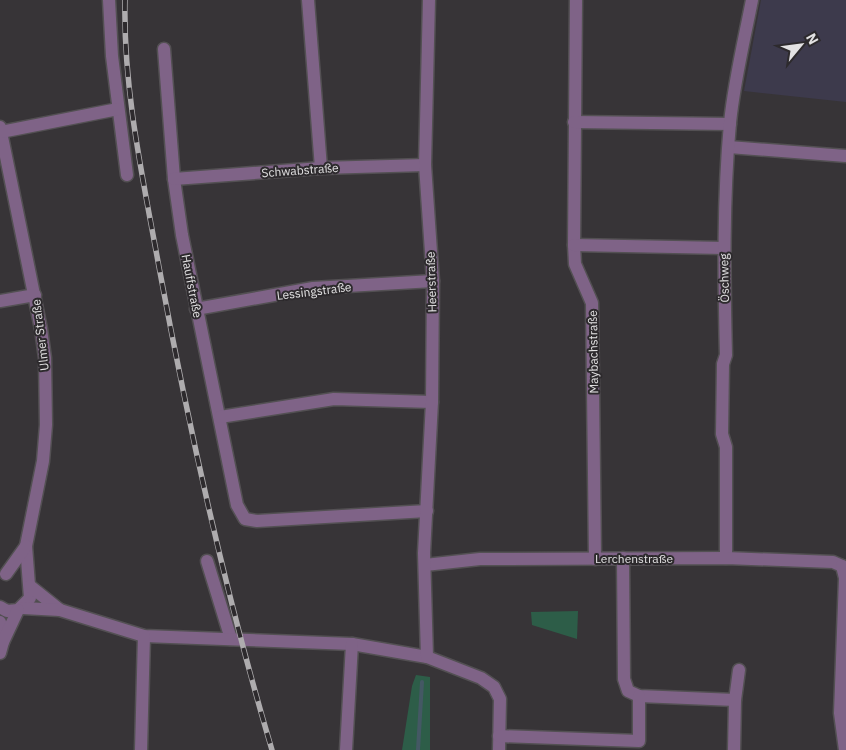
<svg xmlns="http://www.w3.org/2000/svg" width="846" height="750" viewBox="0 0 846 750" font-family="'IBM Plex Sans',sans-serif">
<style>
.education{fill:#3d3a4c}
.green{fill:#2d5d48}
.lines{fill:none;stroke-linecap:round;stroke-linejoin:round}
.stream{stroke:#445864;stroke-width:4}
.minor-casing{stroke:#535053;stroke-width:15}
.minor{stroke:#7f6387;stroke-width:12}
.rail-casing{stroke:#aeacae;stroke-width:5.5}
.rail{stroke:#2d2a2d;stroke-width:4;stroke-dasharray:11;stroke-linecap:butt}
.labels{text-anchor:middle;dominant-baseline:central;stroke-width:4;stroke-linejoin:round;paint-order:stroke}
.street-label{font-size:12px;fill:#e3e2e3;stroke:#2d2a2d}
</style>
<rect width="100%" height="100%" fill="#373437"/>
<!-- education -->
<polygon class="education" points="761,0 846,0 846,102 744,91"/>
<!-- green -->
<g class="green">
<polygon points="578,611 577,639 532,625 531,612"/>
<polygon points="416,675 430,677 430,750 402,750 412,686"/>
</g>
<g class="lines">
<!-- stream -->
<polyline class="stream" points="418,750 422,682"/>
<!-- minor casing -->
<g class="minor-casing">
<g id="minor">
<polyline points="109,0 112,56 127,175"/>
<polyline points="308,0 321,168"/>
<polyline points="576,0 574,245 575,264 592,303 595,559"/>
<polyline points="164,49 174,179 182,235 237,505 245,519 257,521 427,511"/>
<polyline points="574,122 730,124"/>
<polyline points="0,127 41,329 45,358 46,425 43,461 26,546 30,598 18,610 7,611 0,607"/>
<polyline points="1,132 118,109"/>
<polyline points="729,147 846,156"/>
<polyline points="174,179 321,168 425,165"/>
<polyline points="574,245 724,248"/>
<polyline points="0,301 35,295"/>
<polyline points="196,309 313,288 433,281"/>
<polyline points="220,417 334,399 432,402"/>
<polyline points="623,558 624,679 628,691 639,696 735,700"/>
<path d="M726,558V447L722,434L723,364L726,355C724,278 723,200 730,123C734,82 744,41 752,0"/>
<polyline points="207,561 231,639"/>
<polyline points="425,565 480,559 726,558 833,562 842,566"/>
<polyline points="842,566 845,578 840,713 845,750"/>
<polyline points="6,574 26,546"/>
<polyline points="30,586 60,610"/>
<polyline points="23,608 60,610 144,636 352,644 427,657 481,678 494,687 500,699 499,750"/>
<polyline points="0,622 3,642"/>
<polyline points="0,653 3,642 18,610"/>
<polyline points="427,657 424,553 432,402 433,281 425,165 429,0"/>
<polyline points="499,736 639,741 639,696"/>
<polyline points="141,750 144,636"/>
<polyline points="346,750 352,644"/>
<polyline points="734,750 735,700 739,670"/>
</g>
</g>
<!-- minor -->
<use href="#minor" class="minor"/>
<!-- rail casing -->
<g class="rail-casing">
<path id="rail" d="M125,0C123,89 143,179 159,267C189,429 225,592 272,750"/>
</g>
<!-- rail -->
<use href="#rail" class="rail"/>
</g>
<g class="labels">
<!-- street labels -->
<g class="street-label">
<text transform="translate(300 170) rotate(-4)">Schwabstraße</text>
<text transform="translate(724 278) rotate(-91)">Öschweg</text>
<text transform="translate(431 282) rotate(-92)">Heerstraße</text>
<text transform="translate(192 286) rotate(79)">Hauffstraße</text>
<text transform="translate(314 291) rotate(-7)">Lessingstraße</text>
<text transform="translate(40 335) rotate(-97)">Ulmer Straße</text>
<text transform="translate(593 352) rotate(-91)">Maybachstraße</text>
<text x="634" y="558">Lerchenstraße</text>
</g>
</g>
<!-- north arrow -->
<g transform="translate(801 45) rotate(61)" stroke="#2d2a2d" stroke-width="4" paint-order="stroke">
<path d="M0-4L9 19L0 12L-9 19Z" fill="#e3e2e3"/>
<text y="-8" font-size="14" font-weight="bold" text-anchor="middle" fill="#e3e2e3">N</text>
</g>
</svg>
